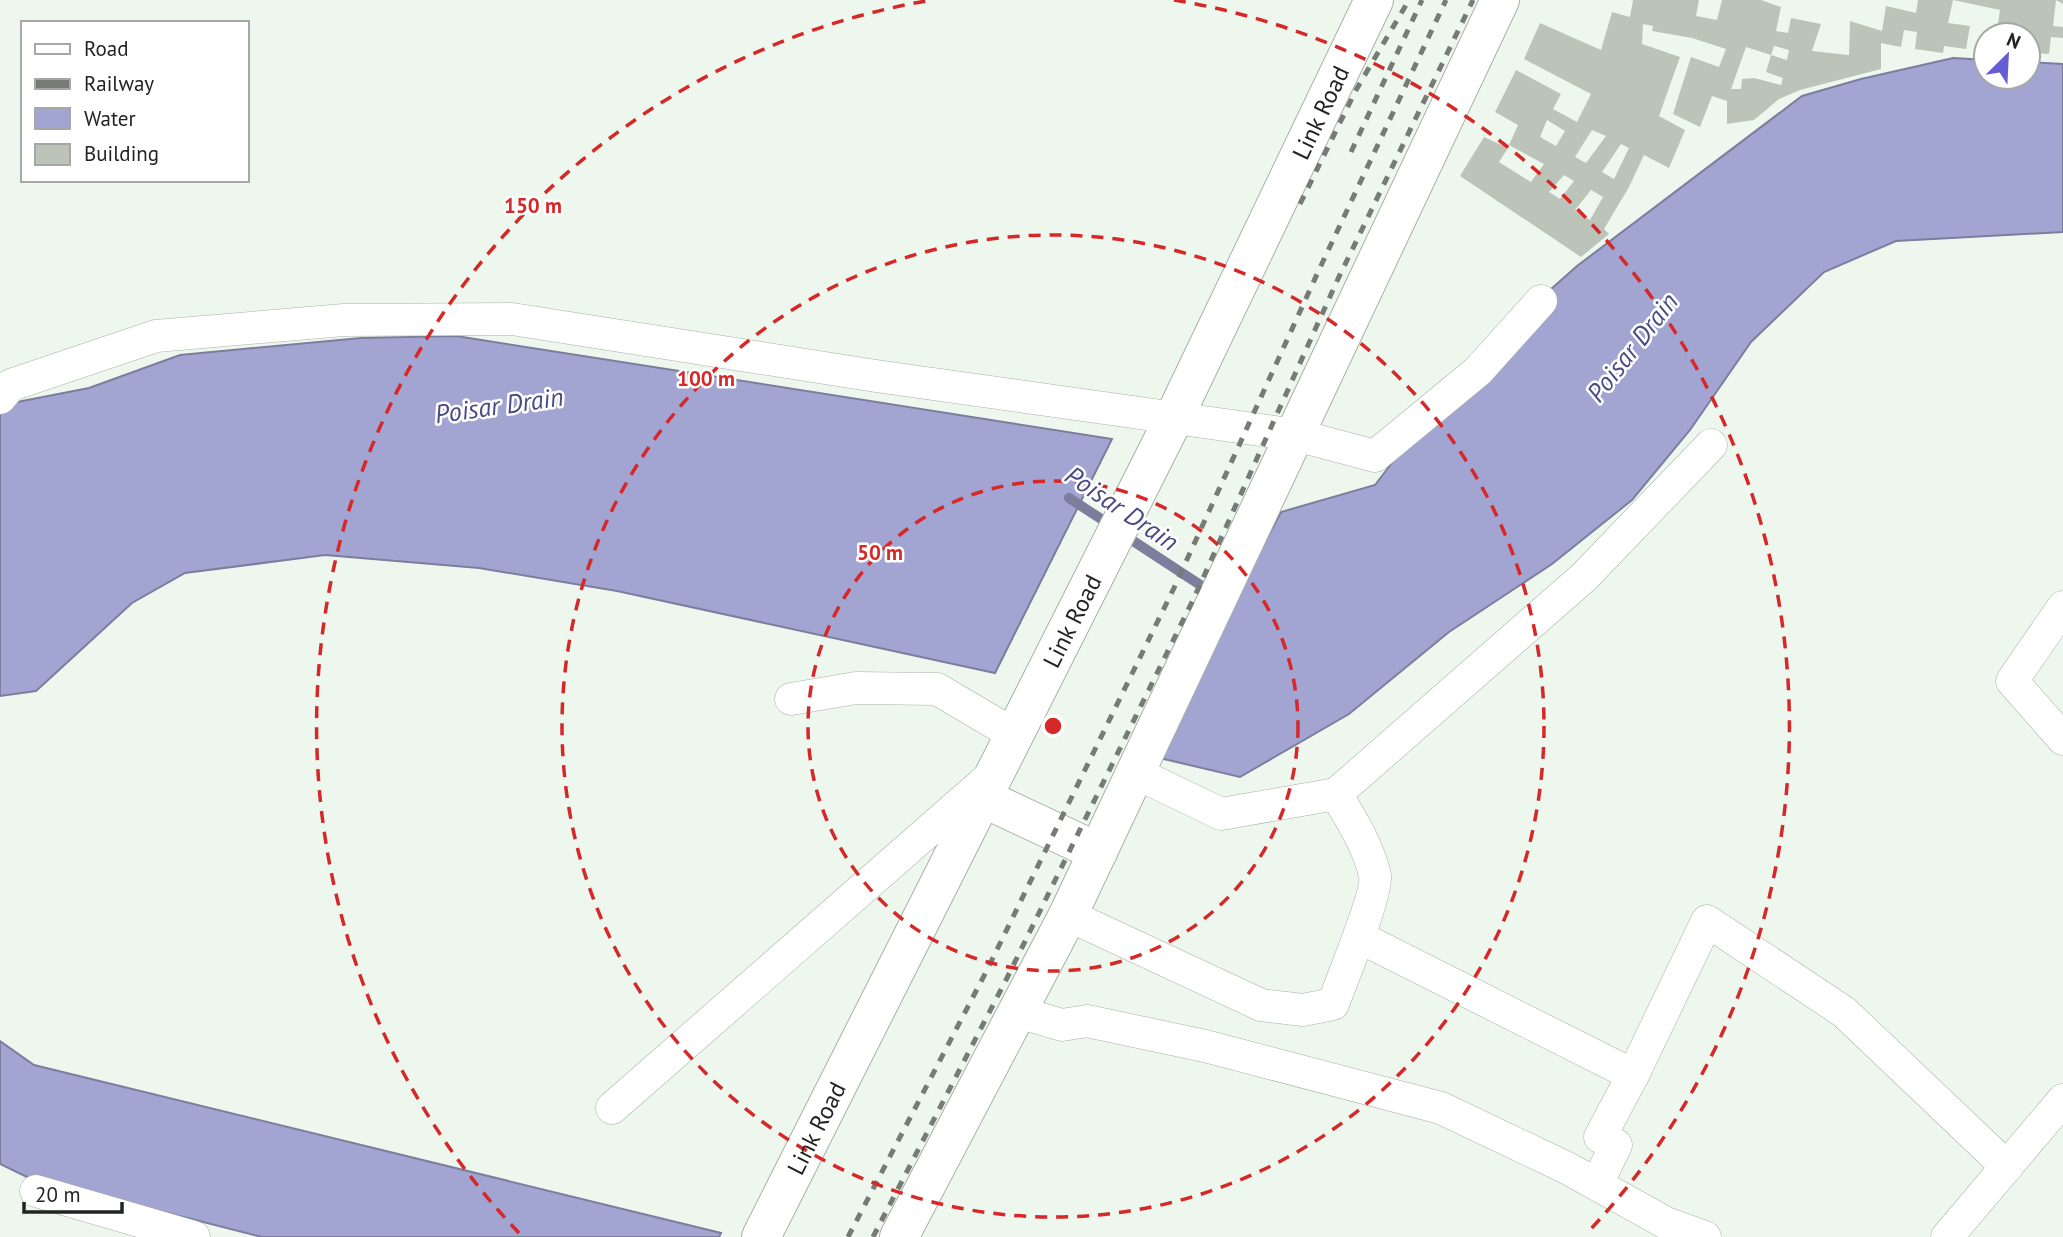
<svg xmlns="http://www.w3.org/2000/svg" width="2063" height="1237" viewBox="0 0 2063 1237" font-family="'PT Sans',sans-serif">
<style>
.water{fill:#a2a5d2;stroke:#7b7e9d;stroke-width:2}
.lines{fill:none;stroke-linecap:round;stroke-linejoin:round}
.stream{stroke:#7b7e9d;stroke-width:10}
.building{fill:#bcc4ba;fill-rule:evenodd}
.minor-casing{stroke:#a9b1a7;stroke-width:33}
.major-casing{stroke:#a9b1a7;stroke-width:40}
.minor{stroke:#fff;stroke-width:32}
.major{stroke:#fff;stroke-width:38}
.rail{stroke:#767b75;stroke-width:5;stroke-dasharray:9 9;stroke-linecap:butt}
.ring{fill:none;stroke:#d62828;stroke-width:3.5;stroke-dasharray:12 9}
.labels{text-anchor:middle;dominant-baseline:central;stroke-width:5;stroke-linejoin:round;paint-order:stroke}
.street-label{font-size:24px;fill:#212421;stroke:#fff}
.water-label{font-size:26px;font-style:italic;fill:#4a4a84;stroke:#fff}
.centre{fill:#d62828;stroke:#fff;stroke-width:3.5}
.ring-label{font-size:21px;text-anchor:middle;font-weight:bold;fill:#d62828;stroke:#fff;stroke-width:5;stroke-linejoin:round;paint-order:stroke}
</style>
<rect width="100%" height="100%" fill="#eef7ed"/>
<!-- water -->
<g class="water">
<polygon points="1953,58 1986,60 1986,77 2028,77 2028,62 2063,64 2063,232 1896,241 1824,272 1751,342 1690,430 1632,500 1552,564 1449,632 1349,714 1240,777 1151,756 1281,512 1375,485 1470,361 1577,266 1802,96 1861,79"/>
<polygon points="456,336 1112,439 995,673 617,591 479,568 325,555 185,573 132,603 36,691 0,696 0,407 7,404 89,388 180,355 361,338"/>
<polygon points="0,1041 34,1065 721,1233 719,1237 262,1237 27,1177 0,1164"/>
</g>
<g class="lines">
<!-- stream -->
<g class="stream">
<polyline points="1069,498 1112,526"/>
<polyline points="1124,535 1211,592"/>
</g>
</g>
<!-- building -->
<g class="building">
<path d="M1633,0H1699L1696,16L1717,20L1722,0H1761L1781,7L1776,31L1788,33L1791,18L1821,24L1812,51L1849,55L1850,21L1882,31L1886,6L1916,13L1918,0H1953L1948,23L1970,26L1966,49L1944,46L1943,53L1915,49L1917,32L1904,30L1901,47L1881,43V69L1800,90L1779,99L1754,120L1727,124V101L1712,96L1700,127L1673,114L1691,57L1719,67L1726,49L1692,38L1652,31L1653,26L1643,24L1642,44L1680,57L1659,116L1685,130L1669,168L1644,155L1629,187L1604,229L1609,234L1581,257L1460,176L1484,137L1508,148L1499,162L1531,182L1544,164L1509,145L1518,125L1495,112L1516,70L1561,94L1553,109L1577,122L1591,94L1524,59L1540,23L1601,50L1612,12L1630,17ZM1774,46L1789,50L1787,60L1771,55L1766,72L1783,78L1781,85L1754,78L1742,79L1741,89H1731L1746,47L1771,55ZM1547,120L1565,131L1556,146L1540,137ZM1592,130L1606,136L1586,163L1575,157ZM1621,144L1629,148L1614,179L1602,172ZM1564,175L1574,181L1560,199L1549,192ZM1591,190L1603,197L1590,220L1575,210Z"/>
<polygon points="1953,0 2063,0 2063,4 2056,0 2053,26 2063,27 2063,38 2051,37 2049,54 2028,53 2028,35 2014,35 2014,24 1998,24 2000,10"/>
</g>
<g class="lines">
<!-- minor casing -->
<g class="minor-casing">
<g id="minor">
<polyline points="0,398 11,385 156,336 344,320 512,319 876,376 1296,435 1375,456 1478,371 1541,301"/>
<polyline points="2063,607 2012,681 2063,739"/>
<polyline points="791,699 856,688 937,689 1015,735"/>
<polyline points="1136,773 1221,814 1336,794"/>
<path d="M1068,915L1261,1005L1303,1010L1333,1004C1341,982 1378,893 1375,876C1369,847 1351,819 1336,794L1584,577L1711,445"/>
<polyline points="1359,937 1633,1075 1707,921 1844,1012 2007,1167"/>
<polyline points="1018,1012 1062,1025 1087,1021 1205,1046 1441,1108 1567,1168 1666,1223 1705,1237"/>
<polyline points="612,1108 990,777"/>
<polyline points="1597,1184 1616,1145 1600,1137 1633,1075"/>
<polyline points="36,1191 194,1237"/>
<polyline points="1947,1237 2063,1100"/>
</g>
</g>
<!-- major casing -->
<g class="major-casing">
<g id="major">
<polyline points="983,798 1098,852"/>
<path id="s1" d="M761,1237L1168,430L1374,0"/>
<polyline points="899,1237 1068,915 1500,0"/>
</g>
</g>
<!-- minor -->
<use href="#minor" class="minor"/>
<!-- major -->
<use href="#major" class="major"/>
<!-- rail -->
<g class="rail">
<polyline points="1351,152 1422,0"/>
<polyline points="1300,204 1356,90 1409,0"/>
<polyline points="848,1237 987,970 1174,588 1318,272 1446,0"/>
<polyline points="873,1237 1006,980 1194,598 1337,281 1473,0"/>
</g>
</g>
<!-- distance rings -->
<g class="ring">
<circle cx="1053" cy="726" r="245"/>
<circle cx="1053" cy="726" r="491"/>
<path d="M519 1233A736 736 0 0 1 932 0M1174 0A736 736 0 0 1 1587 1233"/>
</g>
<g class="labels">
<!-- street labels -->
<g class="street-label">
<text stroke="none"><textPath href="#s1" startOffset="1256">Link Road</textPath></text>
<text stroke="none"><textPath href="#s1" startOffset="690">Link Road</textPath></text>
<text stroke="none"><textPath href="#s1" startOffset="122">Link Road</textPath></text>
</g>
<!-- water labels -->
<g class="water-label">
<text transform="translate(1632 347) rotate(-52)">Poisar Drain</text>
<text transform="translate(499 405) rotate(-8)">Poisar Drain</text>
<text transform="translate(1122 508) rotate(34)">Poisar Drain</text>
</g>
</g>
<circle cx="1053" cy="726" r="10" class="centre"/>
<g class="ring-label">
<text x="533" y="213">150 m</text>
<text x="706" y="386">100 m</text>
<text x="880" y="560">50 m</text>
</g>
<!-- legend -->
<rect x="21" y="21" width="228" height="161" fill="#ffffff" stroke="#a6a7a6" stroke-width="2"/>
<rect x="35" y="44" width="35" height="10" fill="#ffffff" stroke="#a6a7a6" stroke-width="2"/>
<text x="84" y="56" font-size="21" fill="#212421">Road</text>
<rect x="35" y="79" width="35" height="10" fill="#767b75" stroke="#a6a7a6" stroke-width="2"/>
<text x="84" y="91" font-size="21" fill="#212421">Railway</text>
<rect x="35" y="108" width="35" height="21" fill="#a2a5d2" stroke="#a6a7a6" stroke-width="2"/>
<text x="84" y="126" font-size="21" fill="#212421">Water</text>
<rect x="35" y="144" width="35" height="21" fill="#bcc4ba" stroke="#a6a7a6" stroke-width="2"/>
<text x="84" y="161" font-size="21" fill="#212421">Building</text>
<!-- north arrow -->
<g transform="translate(2007 56) rotate(24)"><circle r="33" fill="#ffffff" stroke="#a6a7a6" stroke-width="2"/>
<path d="M0-5L12 26L0 18L-12 26Z" fill="#645dd6"/>
<text y="-10" font-size="19" font-weight="bold" text-anchor="middle" fill="#212421">N</text>
</g>
<!-- scale -->
<path d="M24 1202v10h98v-10" fill="none" stroke="#212421" stroke-width="3.5"/>
<text x="35" y="1202" font-size="21" fill="#212421" stroke="#ffffff" stroke-width="5" paint-order="stroke">20 m</text>
</svg>
